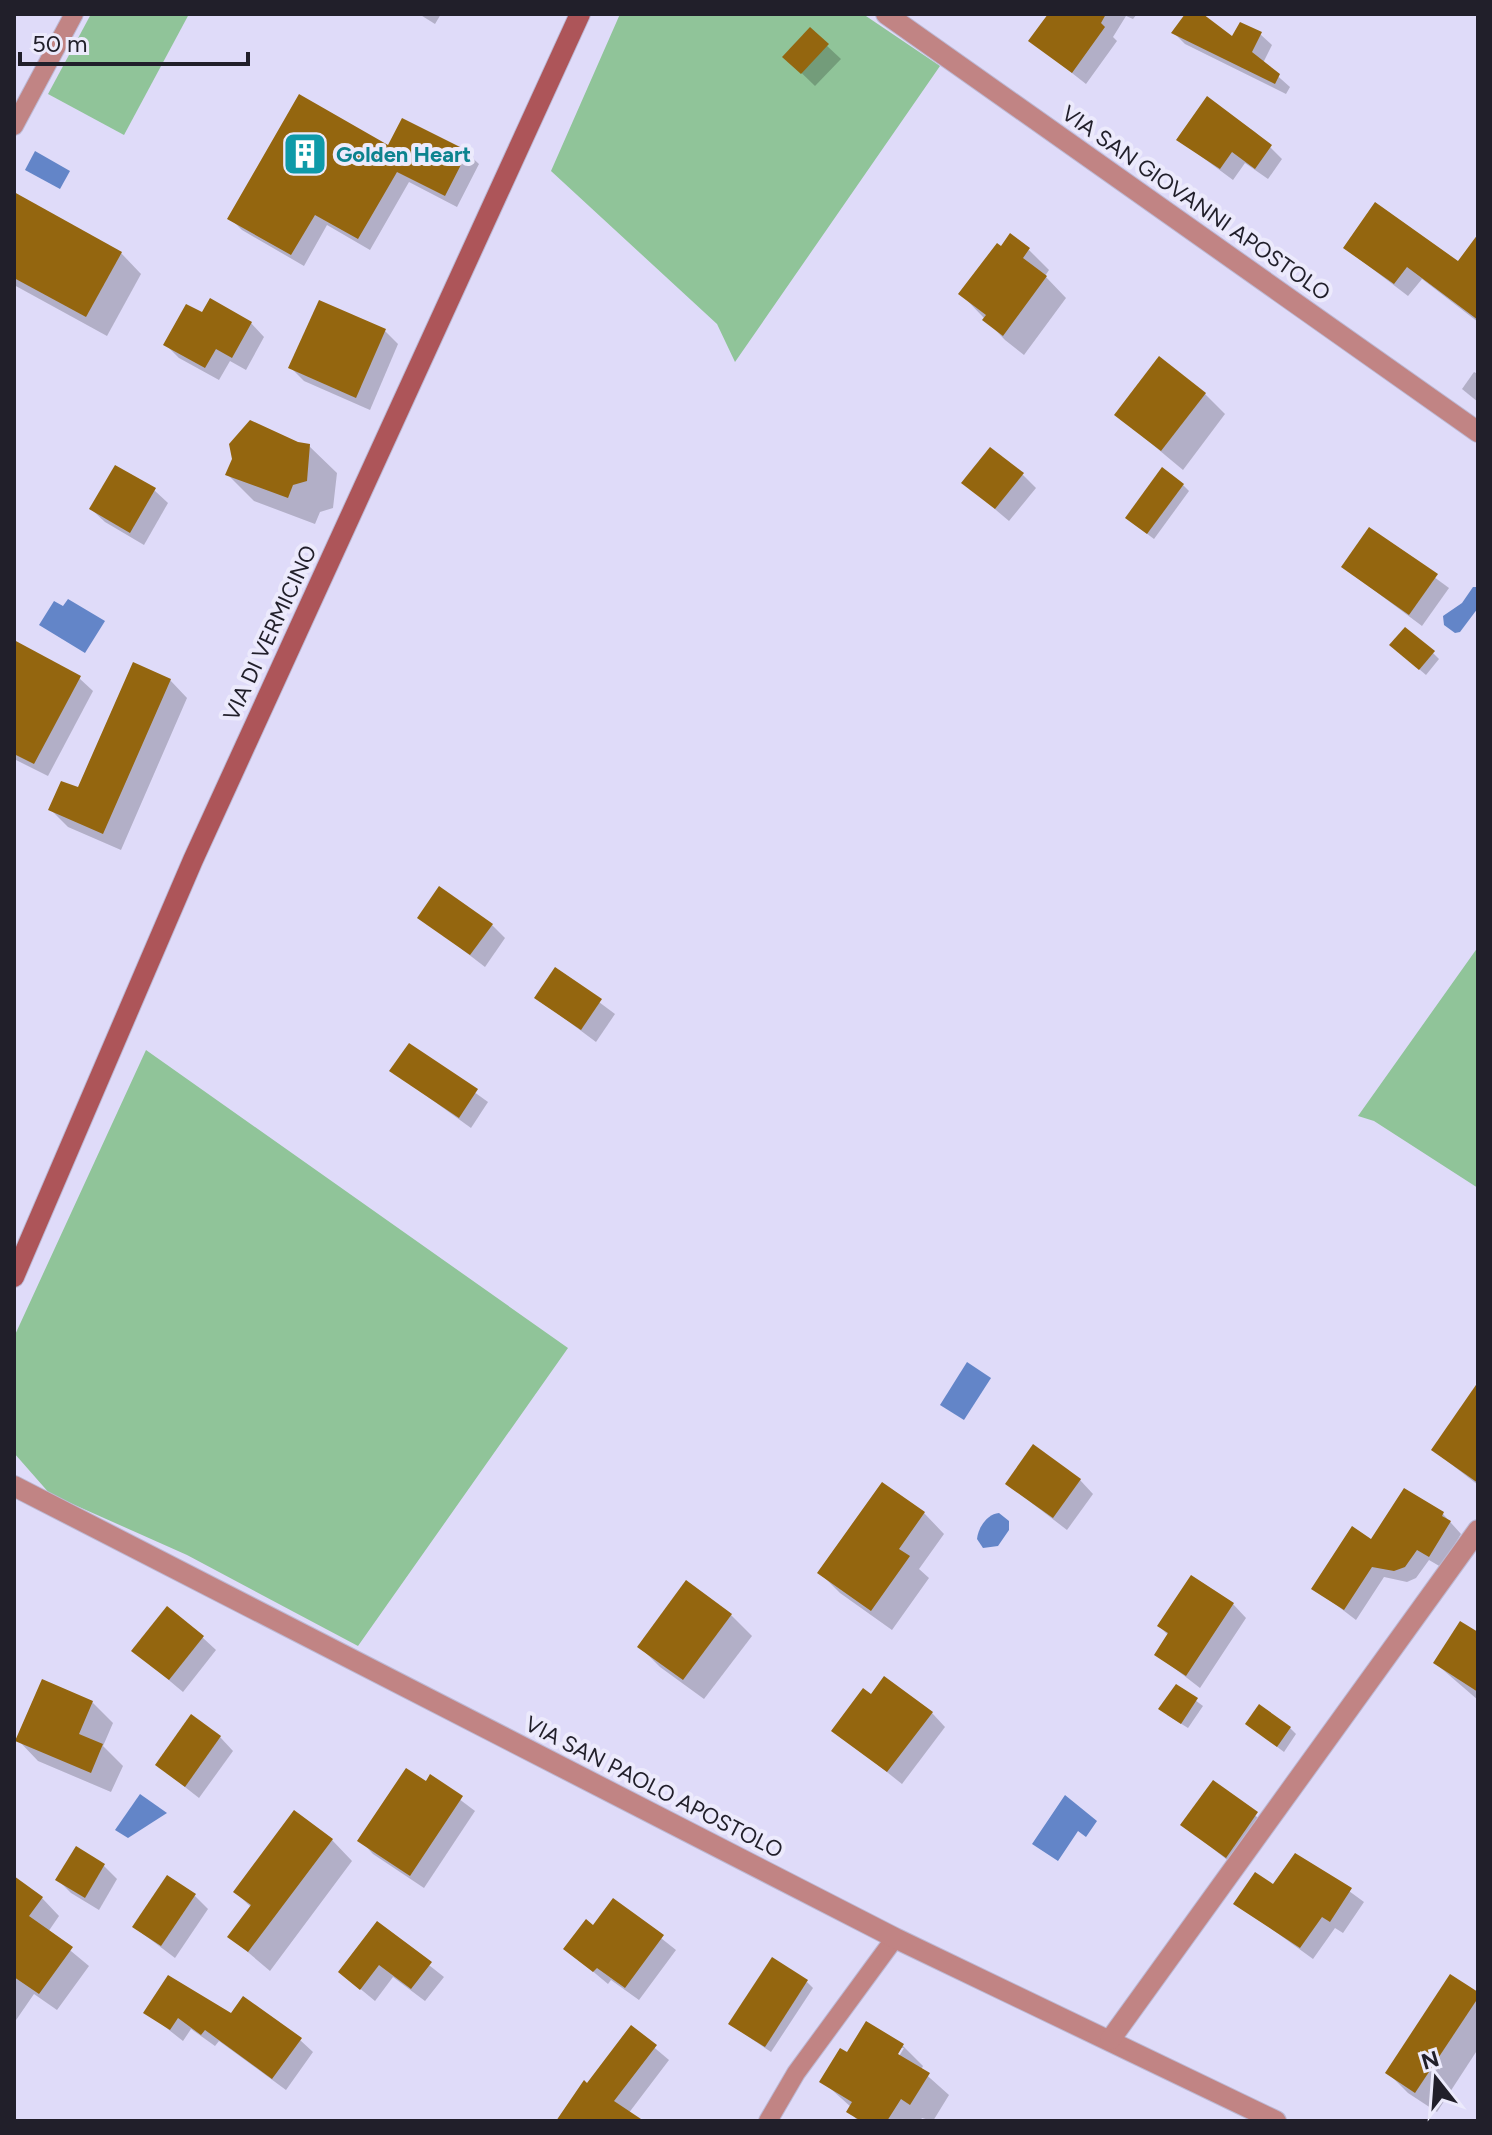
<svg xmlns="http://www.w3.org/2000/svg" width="1492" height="2135" viewBox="0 0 1492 2135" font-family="Figtree,sans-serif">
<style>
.green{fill:#90c499}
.water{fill:#6385c8}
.shadow{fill:#0003;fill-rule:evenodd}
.building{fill:#94660f}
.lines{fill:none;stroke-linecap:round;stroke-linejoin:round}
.service-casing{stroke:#bdb9d4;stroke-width:20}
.minor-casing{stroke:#bdb9d4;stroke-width:22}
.secondary-casing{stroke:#bdb9d4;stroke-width:22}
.service{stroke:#c18484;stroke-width:18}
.minor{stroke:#c18484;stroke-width:20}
.secondary{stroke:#ad5559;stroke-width:20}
.labels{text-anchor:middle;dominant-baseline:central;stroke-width:8;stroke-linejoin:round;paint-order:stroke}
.culture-label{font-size:22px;font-weight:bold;fill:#0d838f;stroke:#eceafc;text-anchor:start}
.street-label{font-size:22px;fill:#211f2a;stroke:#eceafc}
</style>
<rect width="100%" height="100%" fill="#dfdbf9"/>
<!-- green -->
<g class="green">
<polygon points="91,14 189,14 124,135 48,94"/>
<polygon points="620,14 863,14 940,66 735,362 717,324 551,171"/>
<polygon points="1478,947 1478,1188 1374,1121 1358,1116"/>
<polygon points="146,1050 568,1348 358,1646 187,1555 50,1494 14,1453 14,1337"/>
</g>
<!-- water -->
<g class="water">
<polygon points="35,151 70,171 60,189 25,170"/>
<polygon points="1473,587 1478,587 1478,608 1460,632 1455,633 1444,625 1443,616 1462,603"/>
<polygon points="68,599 105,621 85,653 39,625 54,601 63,606"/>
<polygon points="967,1362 991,1378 964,1420 940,1405"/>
<path d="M999,1513L1009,1521V1530L998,1546L983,1548L977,1539C978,1528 987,1514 999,1513Z"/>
<polygon points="140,1794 167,1813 128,1838 115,1830"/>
<polygon points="1065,1795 1097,1821 1086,1837 1078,1831 1058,1861 1032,1844"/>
</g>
<!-- shadow -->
<g class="shadow">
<polygon points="419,14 441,14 435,24"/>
<polygon points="1050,14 1137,14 1133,19 1126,16 1113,37 1117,41 1086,84 1031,41"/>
<polygon points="1187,14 1200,14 1233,40 1260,34 1272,45 1263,63 1290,87 1286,94 1185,44 1174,33"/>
<polygon points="810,30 841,59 815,86 785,57"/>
<polygon points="1208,99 1255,132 1282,159 1268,179 1245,163 1233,180 1179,140"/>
<polygon points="389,148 467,153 479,164 457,207 409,182 370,250 327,225 304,266 242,230 230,218"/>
<polygon points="14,194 121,253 141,274 107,336 14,285"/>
<polygon points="1345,248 1458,264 1478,255 1478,322 1422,279 1408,296"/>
<polygon points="1029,250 1049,270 1045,276 1066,298 1024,355 1005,340 961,294"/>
<polygon points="203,315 251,323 264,337 246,370 230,361 219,380 179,358 166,345"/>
<polygon points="385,331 398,344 370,410 304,381 290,367"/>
<polygon points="1474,372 1478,374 1478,402 1462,389"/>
<polygon points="1205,394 1225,414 1183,470 1117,415"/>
<polygon points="298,444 309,446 337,473 333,508 320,512 315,524 254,501 227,474"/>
<polygon points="1022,474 1036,488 1009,521 964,483"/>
<polygon points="1183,485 1189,491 1154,539 1134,524"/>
<polygon points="154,490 168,503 144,545 105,522 91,509"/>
<polygon points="1370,530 1449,588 1422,626 1343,567"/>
<polygon points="14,643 79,678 93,691 48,776 14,759"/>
<polygon points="1398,651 1433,653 1439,659 1426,675"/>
<polygon points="170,680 187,698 121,850 68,827 51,810 79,790"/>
<polygon points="420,917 492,925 505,938 485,967"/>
<polygon points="556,970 615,1014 596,1042 537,998"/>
<polygon points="409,1045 488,1102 471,1128 392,1071"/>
<polygon points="1478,1403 1478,1485 1433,1450"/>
<polygon points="1080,1480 1093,1494 1067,1530 1007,1484"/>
<polygon points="883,1484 924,1513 944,1534 919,1569 929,1578 892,1630 840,1593 820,1573"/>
<polygon points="1443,1514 1461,1534 1441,1567 1429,1560 1416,1578 1407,1582 1384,1577 1356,1620 1314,1588 1372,1542"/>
<polygon points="687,1582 731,1615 752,1636 704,1699 660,1667 640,1647"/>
<polygon points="1233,1604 1246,1618 1200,1688 1156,1654 1169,1636 1159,1626"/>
<polygon points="1478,1635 1478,1700 1435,1663"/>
<polygon points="202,1637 216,1650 183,1692 134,1651"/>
<polygon points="1176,1686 1203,1706 1188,1728 1167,1715"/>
<polygon points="871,1696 932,1713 945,1727 902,1784 834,1730"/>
<polygon points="92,1702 113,1723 103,1746 123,1766 111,1792 38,1761 18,1740"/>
<polygon points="1247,1724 1290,1728 1296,1734 1284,1752"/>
<polygon points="220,1737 233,1751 199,1798 157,1765"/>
<polygon points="430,1777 475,1811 424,1888 373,1854 360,1840"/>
<polygon points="1213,1783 1270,1827 1240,1870 1183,1825"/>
<polygon points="332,1840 352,1861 270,1971 230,1937 252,1908 235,1892"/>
<polygon points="1312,1864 1364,1902 1343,1933 1335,1928 1313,1959 1236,1903"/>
<polygon points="104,1866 117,1879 99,1910 71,1893 58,1880"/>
<polygon points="14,1890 42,1898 59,1916 48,1932 89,1966 57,2010 34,1994 14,2023"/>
<polygon points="195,1896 208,1909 175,1958 134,1927"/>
<polygon points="613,1900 676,1950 639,2000 611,1980 608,1984 566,1949 593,1928"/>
<polygon points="377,1924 444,1977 425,2001 393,1977 375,2001 340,1972"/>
<polygon points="807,1982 813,1988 771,2052 737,2029"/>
<polygon points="1478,1995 1478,2049 1437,2112 1408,2093 1388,2073"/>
<polygon points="146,2012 231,2015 300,2040 313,2052 286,2090 219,2041 215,2046 191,2029 183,2041"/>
<path d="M867,2024L903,2046L923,2066L921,2070L949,2095L933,2121L922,2118L920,2121H858L849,2111L851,2107L822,2081L848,2055ZM899,2048H904L895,2063Z"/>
<polygon points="631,2028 669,2060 628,2114 634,2121 559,2121"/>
</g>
<!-- building -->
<g class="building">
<polygon points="1048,14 1106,14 1101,23 1105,27 1072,73 1028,41"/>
<polygon points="1185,14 1203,14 1232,36 1240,22 1262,32 1252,52 1280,74 1275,84 1171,33"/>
<polygon points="810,27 829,44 801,74 782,57"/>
<polygon points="299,94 388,145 402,118 468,151 445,196 397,172 358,239 315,215 291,255 227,219"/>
<polygon points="1207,96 1272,145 1255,169 1232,152 1220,169 1176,140"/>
<polygon points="14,192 122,252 86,317 14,278"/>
<polygon points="1375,202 1458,261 1478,234 1478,320 1407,267 1394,284 1343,248"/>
<polygon points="1010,233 1030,248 1023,258 1047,276 1003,336 982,320 986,315 958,294 997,243 1001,246"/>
<polygon points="210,298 252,322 232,358 216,349 205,368 163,345 186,304 202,312"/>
<polygon points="319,300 386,329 356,398 288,368"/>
<polygon points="1159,356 1206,393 1161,451 1114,415"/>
<polygon points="250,420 298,442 310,444 307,481 293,485 288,498 225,475 232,459 229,444"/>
<polygon points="990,447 1024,473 995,509 961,483"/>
<polygon points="115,465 156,488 130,533 89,509"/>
<polygon points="1162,467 1184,484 1147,534 1125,518"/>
<polygon points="1369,527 1438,574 1409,615 1341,567"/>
<polygon points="1405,627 1435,651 1419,670 1389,645"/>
<polygon points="14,640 81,676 34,764 14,754"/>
<polygon points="133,662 171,679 103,834 48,810 61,781 78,787"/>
<polygon points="439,886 493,924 470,955 417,918"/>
<polygon points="555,967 602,999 581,1030 534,998"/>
<polygon points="409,1043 478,1089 459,1118 389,1071"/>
<polygon points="1478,1382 1478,1483 1431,1450"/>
<polygon points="1033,1444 1081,1479 1053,1518 1005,1484"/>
<polygon points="882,1482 925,1512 899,1549 910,1556 871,1611 817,1573"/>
<polygon points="1404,1488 1444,1512 1442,1516 1451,1521 1429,1557 1417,1550 1405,1567 1394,1571 1372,1567 1344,1610 1311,1589 1352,1526 1371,1539"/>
<polygon points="1191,1575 1234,1603 1186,1676 1154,1655 1168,1633 1157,1626"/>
<polygon points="686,1580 732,1614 683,1680 637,1647"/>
<polygon points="167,1606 204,1636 169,1680 131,1651"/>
<polygon points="1460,1621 1478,1632 1478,1692 1433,1663"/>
<polygon points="884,1676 933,1712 887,1772 831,1731 863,1688 871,1694"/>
<polygon points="42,1679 93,1701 79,1734 103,1744 91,1773 15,1741"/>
<polygon points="1176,1684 1198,1698 1181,1724 1158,1709"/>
<polygon points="1259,1704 1291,1727 1277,1747 1245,1724"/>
<polygon points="191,1714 221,1736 185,1787 155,1765"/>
<polygon points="406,1768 426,1781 430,1774 463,1796 410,1876 357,1841"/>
<polygon points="1213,1780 1258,1812 1226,1858 1180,1825"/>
<polygon points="294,1810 333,1839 248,1952 227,1937 251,1905 233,1892"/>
<polygon points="76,1846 105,1864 85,1898 55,1880"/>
<polygon points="1295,1853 1352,1888 1330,1922 1322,1917 1300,1948 1233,1904 1255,1872 1273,1884"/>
<polygon points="167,1875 196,1894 161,1946 132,1927"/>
<polygon points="14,1876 43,1897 29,1916 73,1947 39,1994 14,1977"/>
<polygon points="613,1898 664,1935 625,1988 597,1968 593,1972 563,1949 586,1919 593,1925"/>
<polygon points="377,1921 432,1962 411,1989 379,1965 360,1990 338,1972"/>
<polygon points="772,1957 808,1980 765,2047 728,2024"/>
<polygon points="1450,1974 1478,1992 1478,1998 1415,2093 1385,2073"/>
<polygon points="168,1975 231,2013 243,1996 302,2038 272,2079 205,2030 201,2035 178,2018 170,2030 143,2013"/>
<polygon points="866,2021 904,2044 898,2054 930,2073 910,2105 901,2099 887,2121 861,2121 846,2112 852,2102 819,2082 840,2048 847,2052"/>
<polygon points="631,2025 657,2045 614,2101 644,2121 556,2121 584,2080 587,2083"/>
</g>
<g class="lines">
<!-- service casing -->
<g class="service-casing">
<g id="service">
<polyline points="14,126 74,14"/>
<polyline points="768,2121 796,2073 895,1938"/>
</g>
</g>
<!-- minor casing -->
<g class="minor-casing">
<g id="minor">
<polyline points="886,14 1478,432"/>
<polyline points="14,1486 895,1938 1276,2121"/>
<polyline points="1110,2040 1478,1530"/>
</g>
</g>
<!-- secondary casing -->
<g class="secondary-casing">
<polyline id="secondary" points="14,1277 193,860 580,14"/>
</g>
<!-- service -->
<use href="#service" class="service"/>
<!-- minor -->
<use href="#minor" class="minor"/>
<!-- secondary -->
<use href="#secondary" class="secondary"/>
</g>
<!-- icons -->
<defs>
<g id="building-square" transform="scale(2.3)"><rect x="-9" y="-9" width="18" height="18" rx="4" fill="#0f9aa8" stroke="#eceafc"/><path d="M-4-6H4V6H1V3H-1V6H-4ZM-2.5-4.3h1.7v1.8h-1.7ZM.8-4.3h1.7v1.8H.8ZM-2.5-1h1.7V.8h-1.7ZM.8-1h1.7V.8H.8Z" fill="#fff"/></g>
</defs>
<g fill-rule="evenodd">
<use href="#building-square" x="305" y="154"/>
</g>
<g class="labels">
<!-- culture labels -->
<g class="culture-label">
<text x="336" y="154">Golden Heart</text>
</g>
<!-- street labels -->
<g class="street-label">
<text transform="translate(1196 203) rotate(35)">VIA SAN GIOVANNI APOSTOLO</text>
<text transform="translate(270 633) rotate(-65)">VIA DI VERMICINO</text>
<text transform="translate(654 1787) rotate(27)">VIA SAN PAOLO APOSTOLO</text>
</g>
</g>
<!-- border -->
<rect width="1492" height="2135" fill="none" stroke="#211f2a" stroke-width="32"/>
<!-- north arrow -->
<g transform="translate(1436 2079) rotate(343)" stroke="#eceafc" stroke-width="6" paint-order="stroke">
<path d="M0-6L14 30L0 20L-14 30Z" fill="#211f2a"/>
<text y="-12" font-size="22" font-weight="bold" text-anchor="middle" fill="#211f2a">N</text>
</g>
<!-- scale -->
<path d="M20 52v12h228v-12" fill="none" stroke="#211f2a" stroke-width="4"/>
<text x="32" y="52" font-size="24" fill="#211f2a" stroke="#eceafc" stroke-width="6" paint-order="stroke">50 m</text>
</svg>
